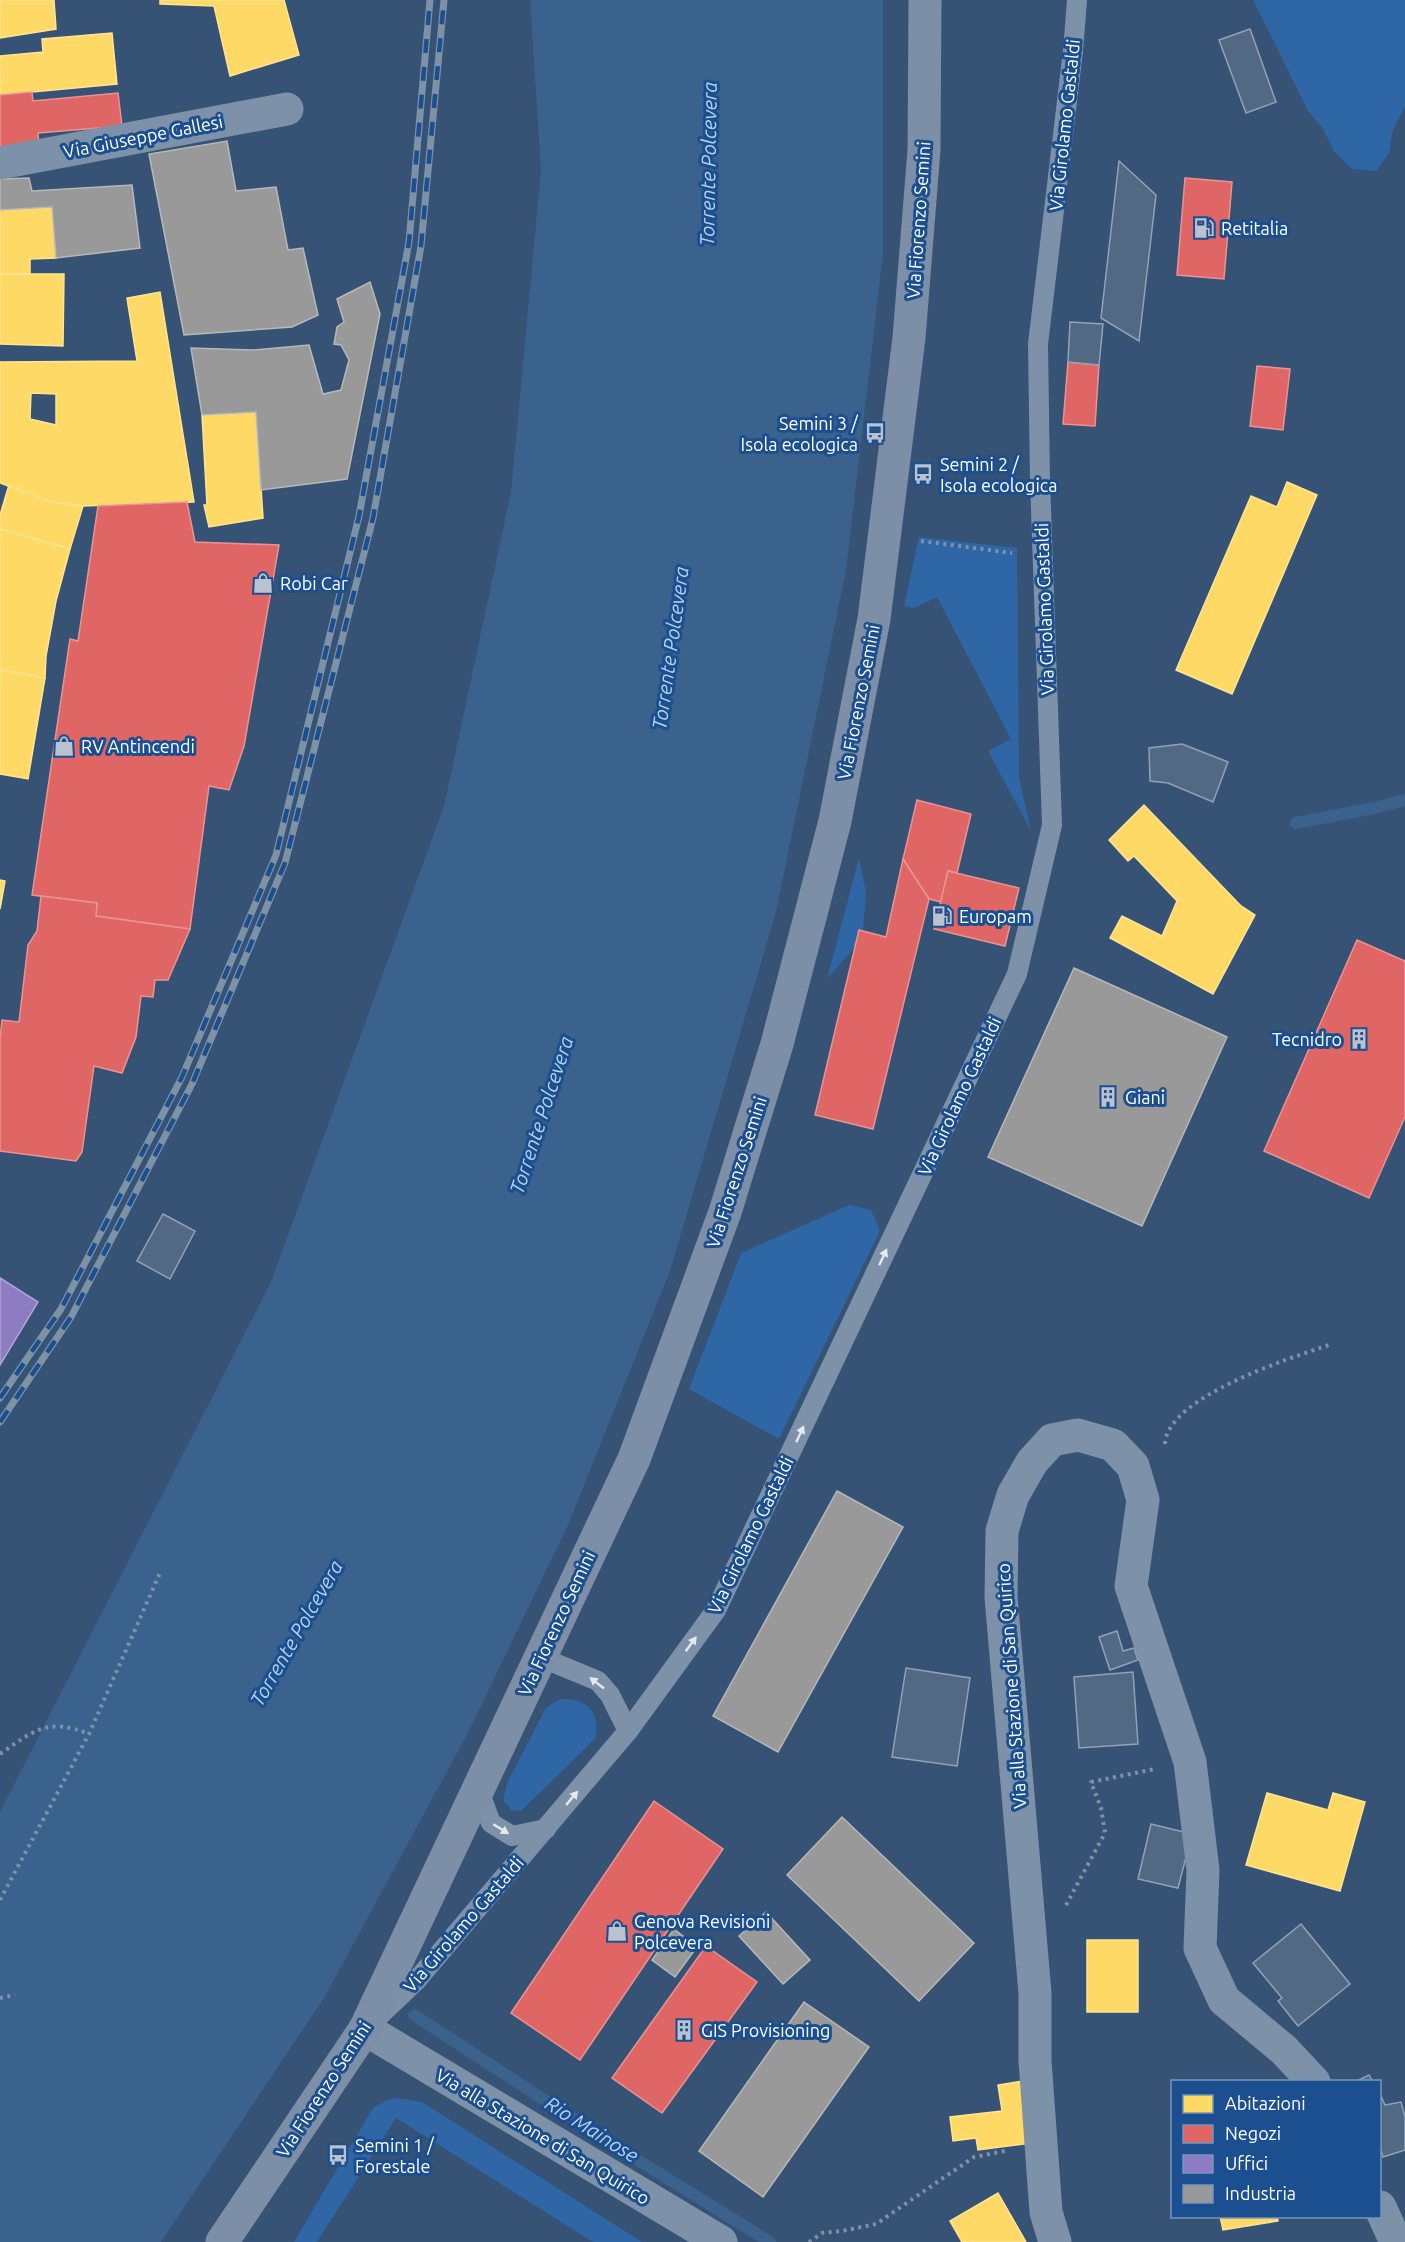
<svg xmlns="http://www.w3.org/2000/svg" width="1405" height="2242" viewBox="0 0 1405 2242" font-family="Ubuntu,sans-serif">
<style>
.green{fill:#2f66a5}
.water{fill:#3b618d}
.homes{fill:#ffd966;stroke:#ffe494;stroke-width:1.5;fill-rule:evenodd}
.shops{fill:#e06666;stroke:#e99494;stroke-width:1.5}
.offices{fill:#8e7cc3;stroke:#b0a3d5;stroke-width:1.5}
.industry{fill:#999;stroke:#b8b8b8;stroke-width:1.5}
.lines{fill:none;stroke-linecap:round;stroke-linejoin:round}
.stream{stroke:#3b618d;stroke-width:12}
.building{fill:#526984;stroke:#92a2b6;stroke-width:1.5}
.path{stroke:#7d92a8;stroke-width:4;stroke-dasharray:3 4.5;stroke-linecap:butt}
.lane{stroke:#7d92a8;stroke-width:20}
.street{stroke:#7d92a8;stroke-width:33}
.primary{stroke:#7d8ea7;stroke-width:33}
.rail-casing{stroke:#7e92a7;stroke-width:7}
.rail{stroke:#1b4f8f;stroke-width:4.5;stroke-dasharray:14;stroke-linecap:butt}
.oneway{fill:#e5e9ee}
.labels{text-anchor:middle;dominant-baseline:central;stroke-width:6;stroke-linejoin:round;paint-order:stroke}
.street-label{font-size:18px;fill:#fff;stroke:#1b4f8f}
.poi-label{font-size:18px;fill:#fff;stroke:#1b4f8f;text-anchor:start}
.water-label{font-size:20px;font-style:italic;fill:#b5d3f5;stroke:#1b4f8f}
</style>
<rect width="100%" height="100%" fill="#365274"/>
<!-- green -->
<g class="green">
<polygon points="1253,0 1405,0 1405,107 1393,130 1389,153 1376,171 1352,169 1334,151 1323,129 1308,111"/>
<polygon points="919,537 1017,548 1019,778 1031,831 988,751 1011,739 937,597 914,608 904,606"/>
<polygon points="859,858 866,892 863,932 859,931 855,947 827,979"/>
<polygon points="849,1205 871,1210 880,1231 779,1439 689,1389 741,1253"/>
<path d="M560,1699C587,1698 601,1712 595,1739L521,1811L511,1810L503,1800L507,1783L546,1708Z"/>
<polygon points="398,2098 422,2102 642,2242 593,2242 396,2118 317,2242 294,2242 373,2108 388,2100"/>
</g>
<!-- water -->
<polygon class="water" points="530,0 883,0 883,254 846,570 776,912 670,1271 568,1525 468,1733 324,1998 161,2242 0,2242 0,1812 271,1282 444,806 511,492 541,170"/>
<!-- homes -->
<g class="homes">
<polygon points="0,0 54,0 56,29 0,38"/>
<polygon points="160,0 284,0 299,55 230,76 214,6 160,4"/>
<polygon points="112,33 117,84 0,95 0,56 43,52 42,39"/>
<polygon points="52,207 56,258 30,259 30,274 0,274 0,210"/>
<polygon points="0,274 64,274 63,346 0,344"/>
<path d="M160,292L194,502L83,506L51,502L0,483V362L137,361L127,298ZM31,393L56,394V425L30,419Z"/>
<polygon points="256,412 263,518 209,527 204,505 207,505 202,415"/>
<polygon points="1287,482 1317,495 1232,694 1176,670 1251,496 1277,507"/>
<polygon points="9,485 51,502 83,506 70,549 0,529 0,515"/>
<polygon points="0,529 70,549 56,601 46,656 45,678 0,670"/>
<polygon points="0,670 45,678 28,779 0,774"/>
<polygon points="1144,805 1241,906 1255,915 1213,994 1110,938 1122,916 1162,936 1177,901 1134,856 1128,861 1109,840"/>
<polygon points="0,880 5,881 0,909"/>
<polygon points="1267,1793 1328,1810 1333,1793 1365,1802 1340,1891 1246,1865"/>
<rect x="1087" y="1940" width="51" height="72"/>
<polygon points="1023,2081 1031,2143 978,2150 976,2138 953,2141 950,2117 1002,2111 998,2085"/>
<polygon points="998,2193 1026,2242 962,2242 950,2221"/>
<polygon points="1220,2216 1277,2216 1278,2221 1223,2230"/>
</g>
<!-- shops -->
<g class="shops">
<polygon points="32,92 33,101 118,93 122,126 38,133 39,147 0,150 0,95"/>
<polygon points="1185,178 1232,182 1224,279 1177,275"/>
<polygon points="1068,362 1099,365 1095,426 1063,424"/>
<polygon points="1257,366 1290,369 1283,430 1250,426"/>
<polygon points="187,502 195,542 279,545 244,746 229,790 209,786 190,929 96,916 97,903 32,895 70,639 78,641 98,506"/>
<polygon points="917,800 971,814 957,873 948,871 941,902 929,899 903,859"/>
<polygon points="903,859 929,899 873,1129 815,1115 859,930 886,937"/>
<polygon points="948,871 1019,888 1005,946 934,929"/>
<polygon points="41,896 97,903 96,916 190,929 168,980 155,980 153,997 141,996 136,1037 122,1073 94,1066 82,1152 76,1161 0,1151 0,1039 2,1020 19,1022 28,945 37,931"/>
<polygon points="1357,940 1405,961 1405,1117 1369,1198 1264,1151"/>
<polygon points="654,1801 723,1849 580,2060 511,2013"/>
<polygon points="706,1946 757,1982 662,2113 612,2078"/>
</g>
<!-- offices -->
<polygon class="offices" points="0,1278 38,1302 0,1365"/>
<!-- industry -->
<g class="industry">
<polygon points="227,141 236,191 276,187 288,250 303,248 318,315 292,327 184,335 149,154"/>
<polygon points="29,178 32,191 132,185 140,248 56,258 52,207 0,210 0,179"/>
<polygon points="370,282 380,314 347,479 261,490 256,412 202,415 191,348 253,350 309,345 323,394 341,390 349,360 341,345 334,344 337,327 344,322 337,299"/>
<polygon points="1074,968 1227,1037 1142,1226 988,1157"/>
<polygon points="837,1491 903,1527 778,1752 713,1716"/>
<polygon points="842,1817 974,1943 919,2001 787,1875"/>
<polygon points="766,1912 810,1960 783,1984 739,1936"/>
<polygon points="674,1929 697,1947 675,1977 652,1960"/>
<polygon points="804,2002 869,2047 763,2197 699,2151"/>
</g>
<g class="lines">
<!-- stream -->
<g class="stream">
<polyline points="1296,823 1374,808 1405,800"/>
<polyline points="414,2015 615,2146 770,2242"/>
</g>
</g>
<!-- building -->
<g class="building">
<polygon points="1250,29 1276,102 1246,113 1219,40"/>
<polygon points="1119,161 1156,195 1139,341 1101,318"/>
<polygon points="1070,322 1103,324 1099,365 1068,362"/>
<polygon points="1182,744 1228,762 1213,802 1168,783 1150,781 1149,748"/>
<polygon points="163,1214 195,1231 170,1279 137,1261"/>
<polygon points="1117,1631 1123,1651 1134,1648 1138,1660 1110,1670 1099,1637"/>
<polygon points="906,1668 970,1678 957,1766 892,1757"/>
<polygon points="1133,1672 1138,1744 1079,1748 1074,1677"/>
<polygon points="1151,1824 1192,1834 1178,1888 1138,1879"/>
<polygon points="1301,1924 1350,1984 1298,2026 1278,2001 1282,1998 1253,1963"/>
<polygon points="1369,2075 1373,2082 1355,2082"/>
<polygon points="1380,2094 1385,2105 1401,2102 1405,2117 1405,2150 1383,2157 1380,2147"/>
</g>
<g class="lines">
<!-- path -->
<g class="path">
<polyline points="921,541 1012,553"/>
<path d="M1165,1444C1167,1397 1290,1358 1329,1345"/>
<path d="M0,1754C34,1731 47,1717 89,1734"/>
<polyline points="0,1900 89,1734 160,1573"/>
<polyline points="1066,1905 1105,1833 1101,1808 1091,1782 1155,1769"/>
<polyline points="0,1998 15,1995"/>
<polyline points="809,2242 822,2233 842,2231 876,2224 974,2157 1005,2151"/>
</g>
<!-- lane -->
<g class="lane">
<polyline points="540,1657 598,1681 610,1695 628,1731"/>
<polyline points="479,1791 491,1823 512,1836 546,1829"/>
<polyline points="378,2017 416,1981 628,1731 716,1610 1017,974 1052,825 1040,480 1038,344 1073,51 1077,0"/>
</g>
<!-- street -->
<g class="street">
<polyline points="0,163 287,109"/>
<polyline points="365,2029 721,2242"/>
<polyline points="1380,2207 1396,2242"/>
<polyline points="1055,2242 1046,2212 1035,2061 1035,1993 1001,1597 1002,1531 1013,1495 1032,1462 1052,1440 1078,1435 1113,1445 1133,1466 1143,1500 1131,1586 1190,1762 1203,1870 1200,1948 1224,2000 1284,2050 1314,2082"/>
</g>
<!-- primary -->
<polyline class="primary" points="222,2242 365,2029 634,1459 725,1212 777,1044 835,821 874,619 909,338 924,150 925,0"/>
<!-- rail casing -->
<g class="rail-casing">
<g id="rail">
<polyline points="0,1398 61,1309 182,1077 276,855 359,516 409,242 430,0"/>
<polyline points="0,1422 71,1317 192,1084 285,863 373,518 421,246 444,0"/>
</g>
</g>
<!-- rail -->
<use href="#rail" class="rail"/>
</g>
<!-- one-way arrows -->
<defs><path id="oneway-solid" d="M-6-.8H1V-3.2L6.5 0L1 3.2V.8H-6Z" transform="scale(1.5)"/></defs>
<g class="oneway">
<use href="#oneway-solid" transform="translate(883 1257) rotate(-65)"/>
<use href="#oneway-solid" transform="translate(800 1434) rotate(-65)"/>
<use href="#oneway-solid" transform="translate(691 1644) rotate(-54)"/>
<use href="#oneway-solid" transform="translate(597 1683) rotate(-142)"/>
<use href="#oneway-solid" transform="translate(572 1798) rotate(-50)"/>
<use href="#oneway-solid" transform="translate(501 1829) rotate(32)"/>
</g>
<!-- icons -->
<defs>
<g id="fuel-bare" transform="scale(1.62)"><path d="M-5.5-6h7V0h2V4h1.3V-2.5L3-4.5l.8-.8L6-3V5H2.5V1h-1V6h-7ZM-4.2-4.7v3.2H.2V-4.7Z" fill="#b9c2ce" stroke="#1b4f8f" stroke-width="2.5" paint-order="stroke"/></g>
<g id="bus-bare" transform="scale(1.62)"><path d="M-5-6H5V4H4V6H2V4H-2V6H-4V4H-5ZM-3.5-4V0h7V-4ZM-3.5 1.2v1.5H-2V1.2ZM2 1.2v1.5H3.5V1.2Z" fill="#b9c2ce" stroke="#1b4f8f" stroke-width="2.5" paint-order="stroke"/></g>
<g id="shop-bare" transform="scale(1.62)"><path d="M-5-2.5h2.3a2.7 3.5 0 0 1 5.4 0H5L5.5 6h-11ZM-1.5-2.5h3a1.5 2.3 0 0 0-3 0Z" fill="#b9c2ce" stroke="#1b4f8f" stroke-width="2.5" paint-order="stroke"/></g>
<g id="building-bare" transform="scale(1.62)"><path d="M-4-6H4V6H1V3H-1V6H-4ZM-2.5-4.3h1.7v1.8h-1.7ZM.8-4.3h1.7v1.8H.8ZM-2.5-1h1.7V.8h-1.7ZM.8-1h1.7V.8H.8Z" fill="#b9c2ce" stroke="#1b4f8f" stroke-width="2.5" paint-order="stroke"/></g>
</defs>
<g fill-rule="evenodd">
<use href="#fuel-bare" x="1204" y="228"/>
<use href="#bus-bare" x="875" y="433"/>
<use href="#bus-bare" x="923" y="474"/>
<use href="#shop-bare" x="263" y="583"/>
<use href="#shop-bare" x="64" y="746"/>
<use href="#fuel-bare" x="942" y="916"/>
<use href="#building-bare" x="1359" y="1039"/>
<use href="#building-bare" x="1108" y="1097"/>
<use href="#shop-bare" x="617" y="1931"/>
<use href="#building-bare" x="684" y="2030"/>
<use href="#bus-bare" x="338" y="2155"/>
</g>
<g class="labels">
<!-- street labels -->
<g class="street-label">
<text transform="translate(1064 125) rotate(-84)">Via Girolamo Gastaldi</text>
<text transform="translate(143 136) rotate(-11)">Via Giuseppe Gallesi</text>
<text transform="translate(918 220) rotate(-86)">Via Fiorenzo Semini</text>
<text transform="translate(1044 609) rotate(-92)">Via Girolamo Gastaldi</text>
<text transform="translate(858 702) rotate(-79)">Via Fiorenzo Semini</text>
<text transform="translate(959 1096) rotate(-65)">Via Girolamo Gastaldi</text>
<text transform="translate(736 1172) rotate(-72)">Via Fiorenzo Semini</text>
<text transform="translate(750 1535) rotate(-64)">Via Girolamo Gastaldi</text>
<text transform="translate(556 1623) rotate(-65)">Via Fiorenzo Semini</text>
<text transform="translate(1011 1686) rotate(-94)">Via alla Stazione di San Quirico</text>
<text transform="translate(463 1924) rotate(-49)">Via Girolamo Gastaldi</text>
<text transform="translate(323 2089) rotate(-57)">Via Fiorenzo Semini</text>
<text transform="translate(543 2136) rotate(31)">Via alla Stazione di San Quirico</text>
</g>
<!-- poi labels -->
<g class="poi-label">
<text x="1221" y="228">Retitalia</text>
<text x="858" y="423" text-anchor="end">Semini 3 /<tspan x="858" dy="21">Isola ecologica</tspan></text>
<text x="940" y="464">Semini 2 /<tspan x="940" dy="21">Isola ecologica</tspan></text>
<text x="280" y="583">Robi Car</text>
<text x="81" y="746">RV Antincendi</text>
<text x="959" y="916">Europam</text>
<text x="1342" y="1039" text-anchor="end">Tecnidro</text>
<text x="1125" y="1097">Giani</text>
<text x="634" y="1921">Genova Revisioni<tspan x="634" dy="21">Polcevera</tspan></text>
<text x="701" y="2030">GIS Provisioning</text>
<text x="355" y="2145">Semini 1 /<tspan x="355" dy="21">Forestale</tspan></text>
</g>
<!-- water labels -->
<g class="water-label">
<text transform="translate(708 164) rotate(-89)">Torrente Polcevera</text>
<text transform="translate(670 648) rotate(-82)">Torrente Polcevera</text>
<text transform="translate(541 1115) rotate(-72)">Torrente Polcevera</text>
<text transform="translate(296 1633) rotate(-60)">Torrente Polcevera</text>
<text transform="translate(592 2129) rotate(32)">Rio Mainose</text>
</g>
</g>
<!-- legend -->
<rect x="1171" y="2080" width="210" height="138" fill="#1b4f8f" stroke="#7695bc" stroke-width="1.5"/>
<rect x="1183" y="2095" width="30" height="18" fill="#ffd966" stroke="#7695bc" stroke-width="1.5"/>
<text x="1225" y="2110" font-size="18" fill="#ffffff">Abitazioni</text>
<rect x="1183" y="2125" width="30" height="18" fill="#e06666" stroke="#7695bc" stroke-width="1.5"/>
<text x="1225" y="2140" font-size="18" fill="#ffffff">Negozi</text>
<rect x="1183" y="2155" width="30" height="18" fill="#8e7cc3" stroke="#7695bc" stroke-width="1.5"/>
<text x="1225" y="2170" font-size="18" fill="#ffffff">Uffici</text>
<rect x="1183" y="2185" width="30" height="18" fill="#999999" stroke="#7695bc" stroke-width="1.5"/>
<text x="1225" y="2200" font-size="18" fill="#ffffff">Industria</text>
</svg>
